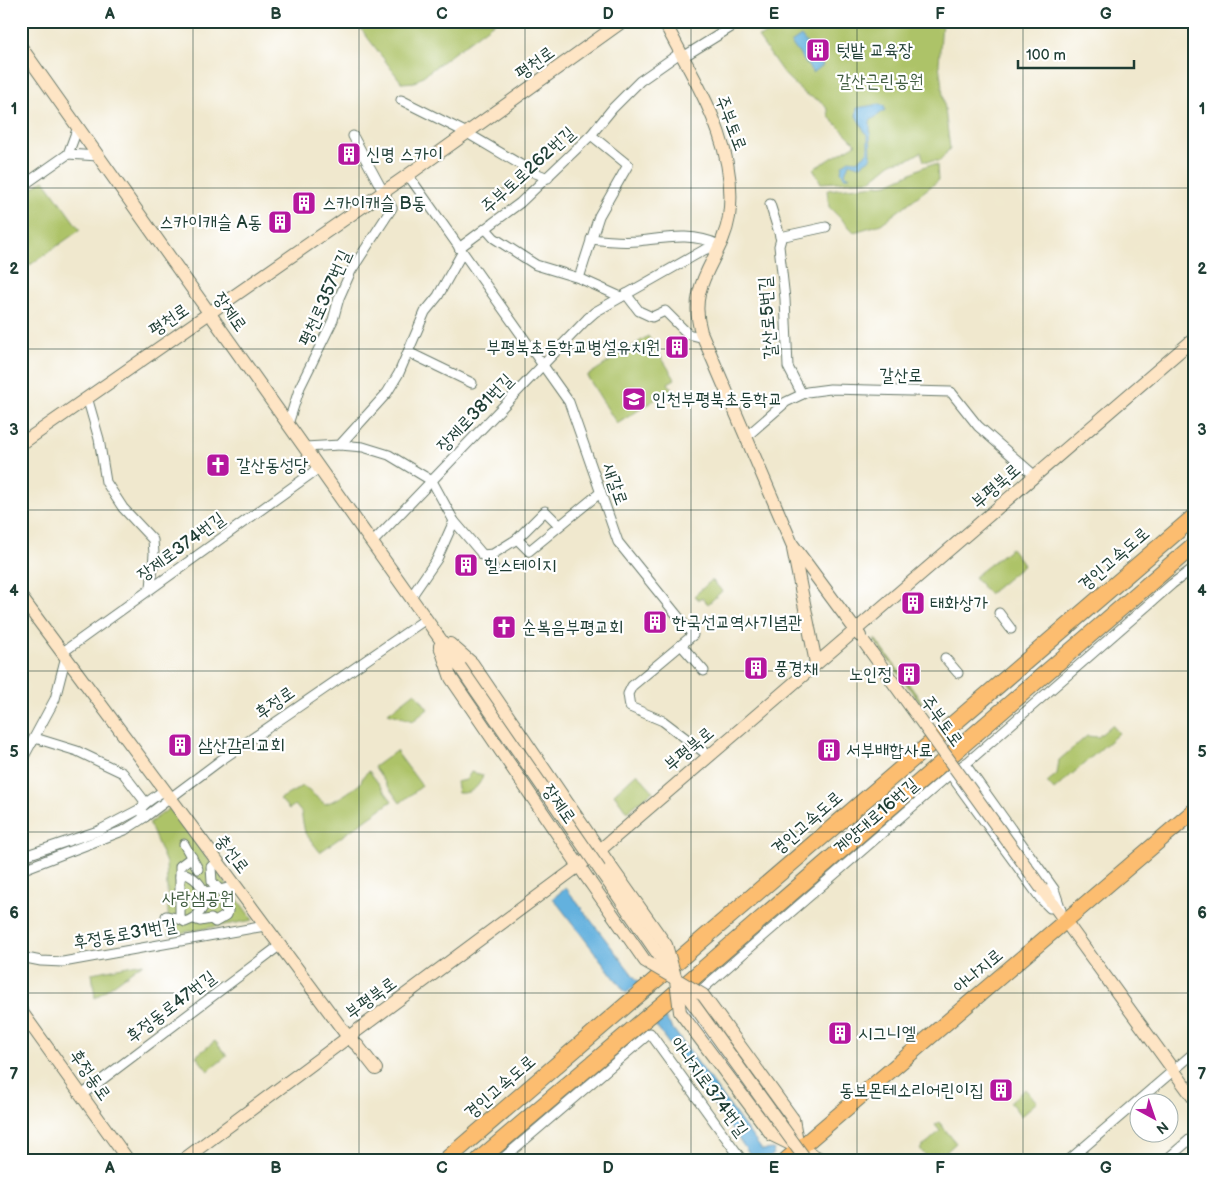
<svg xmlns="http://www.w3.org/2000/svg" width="1216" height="1181" viewBox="0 0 1216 1181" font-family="'Balsamiq Sans','Poor Story',sans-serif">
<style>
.green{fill:#adc367;stroke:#66804e}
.water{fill:#64b1de;stroke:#427789}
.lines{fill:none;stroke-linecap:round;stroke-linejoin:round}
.street-casing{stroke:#68796a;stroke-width:11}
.secondary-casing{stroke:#68796a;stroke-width:14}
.primary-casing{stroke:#68796a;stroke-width:17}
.highway-casing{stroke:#68796a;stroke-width:18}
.street{stroke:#fff;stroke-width:9}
.secondary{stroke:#fee5c5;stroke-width:12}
.primary{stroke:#fcbd6f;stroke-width:15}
.highway{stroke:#fcbd6f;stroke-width:16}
.secondary-bridge-casing{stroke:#68796a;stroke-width:14;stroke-linecap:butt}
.secondary-bridge{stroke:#fee5c5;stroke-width:12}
.grid{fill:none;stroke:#1f3d34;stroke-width:1;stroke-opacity:0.55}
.labels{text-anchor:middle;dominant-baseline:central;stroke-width:4.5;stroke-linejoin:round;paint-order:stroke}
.poi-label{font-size:18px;fill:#1f3d34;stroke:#fff;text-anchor:start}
.street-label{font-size:18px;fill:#1f3d34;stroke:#fff}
.park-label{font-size:18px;fill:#425e41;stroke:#fff}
.neatline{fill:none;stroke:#1f3d34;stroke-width:2}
.grid-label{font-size:16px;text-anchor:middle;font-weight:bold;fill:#1f3d34}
</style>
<rect width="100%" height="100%" fill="#fff"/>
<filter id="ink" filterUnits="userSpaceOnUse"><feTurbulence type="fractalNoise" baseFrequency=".02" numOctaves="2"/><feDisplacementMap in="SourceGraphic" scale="10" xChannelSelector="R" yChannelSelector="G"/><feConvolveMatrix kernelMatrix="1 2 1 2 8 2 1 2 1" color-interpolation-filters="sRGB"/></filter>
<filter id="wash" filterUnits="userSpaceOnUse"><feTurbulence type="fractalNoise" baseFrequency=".0096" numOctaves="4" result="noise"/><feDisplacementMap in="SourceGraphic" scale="20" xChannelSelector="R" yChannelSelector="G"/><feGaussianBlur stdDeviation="1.12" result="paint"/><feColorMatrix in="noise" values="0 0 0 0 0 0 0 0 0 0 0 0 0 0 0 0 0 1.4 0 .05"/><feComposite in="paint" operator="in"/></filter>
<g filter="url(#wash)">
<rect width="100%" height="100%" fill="#f0e8ce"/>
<!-- green -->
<g class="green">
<polygon points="355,21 494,21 495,22 415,82 402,83"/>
<polygon points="802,21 942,21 939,64 950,148 940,161 924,161 921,152 909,159 893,162 871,180 821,183 813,169 856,144 829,117 828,110 822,102 805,94 784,74 758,37"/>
<polygon points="928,165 937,165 938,181 881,224 854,232 829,207 827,190 888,184"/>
<polygon points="44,180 80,230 30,265 21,253 21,195"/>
<polygon points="648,336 675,379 668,383 672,389 617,424 587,376"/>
<polygon points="1011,548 1024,565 989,594 974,577"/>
<polygon points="712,580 722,591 708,604 702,598 698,600 694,596"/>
<polygon points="874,640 876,640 922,702 920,703"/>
<polygon points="415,692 428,709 413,721 388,713"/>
<polygon points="1112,725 1119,733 1054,790 1047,782 1057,774 1059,760 1087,736 1098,737"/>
<polygon points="396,751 422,786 400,803 374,767"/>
<path d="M369,771L392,801L320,852L305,833L301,812L295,805L289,809L280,799L303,786L325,804C340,799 348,792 360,784L364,775Z"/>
<path d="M471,772L483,775C479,788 471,794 458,793L456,782L466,780Z"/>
<polygon points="637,773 653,791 627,812 614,794"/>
<polygon points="170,808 253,920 169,935 166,863 149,823"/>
<polygon points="143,963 95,998 92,973"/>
<polygon points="215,1041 227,1056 208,1071 196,1056"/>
<polygon points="1025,1089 1037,1102 1021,1116 1010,1102"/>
<polygon points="939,1122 956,1143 937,1160 929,1160 920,1149 940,1131 935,1125"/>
</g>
<!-- water -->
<g class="water">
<polygon points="801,36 823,65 813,73 791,43"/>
<polygon points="880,104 884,106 885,110 870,121 871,158 859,166 849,163 845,174 850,177 844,177 841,171 843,164 849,160 857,161 868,152 868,137 856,116 857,108"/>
<polygon points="566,888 639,983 626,993 553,898"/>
<polygon points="665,1018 762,1150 774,1149 773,1155 766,1160 754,1160 655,1025"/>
</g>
</g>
<g filter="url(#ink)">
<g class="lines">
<!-- street casing -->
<g class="street-casing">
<g id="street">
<polyline points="683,57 733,26 746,21"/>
<polyline points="401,100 467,133 533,172 548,178"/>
<polyline points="78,127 68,154 98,156"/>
<polyline points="408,175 569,402 618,542 693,635 632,686 628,694 630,707 663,721 709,756"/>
<polyline points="21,187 68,154"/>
<polyline points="770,204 781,239 779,246 785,299 788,367 802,394"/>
<polyline points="486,229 494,238 536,265 579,278 621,297"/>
<polyline points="780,237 826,227"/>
<path d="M591,239C607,241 623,242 638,241C666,238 693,232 719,245"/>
<polyline points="459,248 520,203 591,135 613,108 640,81 680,53"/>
<polyline points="579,278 599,216 628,165 591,135"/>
<polyline points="626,294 639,311 652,317 665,311 688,334 704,338"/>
<polyline points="408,352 472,383"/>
<polyline points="87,397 99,439 106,482 123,508 153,540 154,554 151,588"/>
<polyline points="288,424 300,387 333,320 339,298 351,271 392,208 353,136"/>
<polyline points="747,436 786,402 807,392 830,389 951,392 978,426 1035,476"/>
<polyline points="340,445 363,447 389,455 432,481 454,521 494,568"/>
<polyline points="305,447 340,445 387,393 399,373 425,312 438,296 462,253"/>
<polyline points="517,539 545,511 556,522"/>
<polyline points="372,543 587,319 595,312 704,250 719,245"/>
<polyline points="482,555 493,554 517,539 529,551 601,492"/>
<polyline points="411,597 437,559 454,521"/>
<polyline points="999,613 1011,629"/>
<polyline points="681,645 704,671"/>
<polyline points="63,652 319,468"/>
<polyline points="945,658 958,673"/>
<polyline points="35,738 77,751 123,773 146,803 140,809 145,817"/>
<polyline points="21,743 32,743"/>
<polyline points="21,762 55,699 66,656"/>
<polyline points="965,764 1054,889 1061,910"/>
<polyline points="950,774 1041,899 1050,908"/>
<polyline points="146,803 163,791"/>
<polyline points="184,844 198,869"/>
<polyline points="21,857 98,831 140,809"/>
<polyline points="216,862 211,867 212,882 220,890 235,886"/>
<polyline points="21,870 125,830 145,817 221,760 426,619"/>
<path d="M166,916L180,919L185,922C211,913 211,885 186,874L180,877"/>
<polyline points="180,919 180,866 192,857"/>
<polyline points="194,919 200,921 211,919 215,922 227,915 228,911 224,908 226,899 220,890 204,892"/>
<polyline points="21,957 41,961 63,962 265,926"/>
<polyline points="695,995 762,1089"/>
<polyline points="83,1094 279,946"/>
<polyline points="769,1119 684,1005 950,774 969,761 1172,584 1195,567"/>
<polyline points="501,1160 650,1033 742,1160"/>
<polyline points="1069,1160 1195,1052"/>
<polyline points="1166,1160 1195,1135"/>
</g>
</g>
<!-- secondary casing -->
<g class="secondary-casing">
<g id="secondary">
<path d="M664,21C695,83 739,145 729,217C722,260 686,282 701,332L792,544L860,636"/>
<polyline points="21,47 460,667"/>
<polyline points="21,444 408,175 623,21"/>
<polyline points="793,549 816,663"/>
<polyline points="21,597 348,1037 358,1046 376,1069"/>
<polyline points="450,644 472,663 611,867"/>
<polyline points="440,646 451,678 590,882"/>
<polyline points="1042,889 1195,1100"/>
<polyline points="21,1011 128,1160"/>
<polyline points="793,1119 799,1152"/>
<polyline points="772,1135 823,1160"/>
<polyline points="183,1160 600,850 1195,338"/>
</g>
</g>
<!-- primary casing -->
<g class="primary-casing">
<polyline id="primary" points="786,1160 1195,810"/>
</g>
<!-- highway casing -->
<g class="highway-casing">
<g id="highway">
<polyline points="446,1160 1195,516"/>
<polyline points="479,1160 664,1003 1195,544"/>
</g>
</g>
<!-- street -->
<use href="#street" class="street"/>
<!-- secondary -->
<use href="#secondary" class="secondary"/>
<!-- primary -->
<use href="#primary" class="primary"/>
<!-- highway -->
<use href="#highway" class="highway"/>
<!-- secondary-bridge casing -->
<g class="secondary-bridge-casing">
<g id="secondary-bridge">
<polyline points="864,642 1042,889"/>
<polyline points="460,667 676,980 806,1160"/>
<polyline points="611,867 666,945 676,980 680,1012 772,1135"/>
<polyline points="590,882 645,961 703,995 793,1119"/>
</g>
</g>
<!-- secondary-bridge -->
<use href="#secondary-bridge" class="secondary-bridge"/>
</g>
</g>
<!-- grid -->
<path class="grid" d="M193,21V1160M359,21V1160M525,21V1160M691,21V1160M857,21V1160M1023,21V1160M21,188H1195M21,349H1195M21,510H1195M21,671H1195M21,832H1195M21,993H1195"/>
<!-- icons -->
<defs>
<g id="building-square" transform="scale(1.25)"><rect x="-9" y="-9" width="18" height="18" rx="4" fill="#b5179e" stroke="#fff"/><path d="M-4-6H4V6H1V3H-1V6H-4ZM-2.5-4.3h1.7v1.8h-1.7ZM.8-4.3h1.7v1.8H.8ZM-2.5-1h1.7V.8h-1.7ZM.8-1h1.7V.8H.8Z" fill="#fff"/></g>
<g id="school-square" transform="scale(1.25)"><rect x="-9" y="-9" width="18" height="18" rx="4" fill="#b5179e" stroke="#fff"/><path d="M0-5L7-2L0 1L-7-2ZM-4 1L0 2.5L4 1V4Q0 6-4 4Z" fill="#fff"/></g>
<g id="church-square" transform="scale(1.25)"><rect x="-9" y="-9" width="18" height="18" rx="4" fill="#b5179e" stroke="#fff"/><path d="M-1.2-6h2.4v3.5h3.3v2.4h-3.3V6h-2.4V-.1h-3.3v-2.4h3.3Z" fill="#fff"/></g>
</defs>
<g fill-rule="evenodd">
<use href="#building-square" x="818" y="50"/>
<use href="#building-square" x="349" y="154"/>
<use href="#building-square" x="304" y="203"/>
<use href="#building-square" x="280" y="222"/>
<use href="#building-square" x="677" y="347"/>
<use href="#school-square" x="634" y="399"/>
<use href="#church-square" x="218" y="465"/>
<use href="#building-square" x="466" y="565"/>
<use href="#building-square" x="913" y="603"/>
<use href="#building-square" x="655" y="622"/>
<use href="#church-square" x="504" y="627"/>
<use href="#building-square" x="756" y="668"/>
<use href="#building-square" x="909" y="674"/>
<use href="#building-square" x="180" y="745"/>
<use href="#building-square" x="829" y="750"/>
<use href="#building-square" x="840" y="1033"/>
<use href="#building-square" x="1001" y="1090"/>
</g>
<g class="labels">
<!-- poi labels -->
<g class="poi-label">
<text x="836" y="50">텃밭 교육장</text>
<text x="366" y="154">신명 스카이</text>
<text x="322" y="203">스카이캐슬 B동</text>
<text x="262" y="222" text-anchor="end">스카이캐슬 A동</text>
<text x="660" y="347" text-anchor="end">부평북초등학교병설유치원</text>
<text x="652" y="399">인천부평북초등학교</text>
<text x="236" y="465">갈산동성당</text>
<text x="484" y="565">힐스테이지</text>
<text x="930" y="603">태화상가</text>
<text x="672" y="622">한국선교역사기념관</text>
<text x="522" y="627">순복음부평교회</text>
<text x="774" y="668">풍경채</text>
<text x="892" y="674" text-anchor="end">노인정</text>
<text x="198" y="745">삼산감리교회</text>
<text x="846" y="750">서부배합사료</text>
<text x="858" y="1033">시그니엘</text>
<text x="984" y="1090" text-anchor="end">동보몬테소리어린이집</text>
</g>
<!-- street labels -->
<g class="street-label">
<text transform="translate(535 63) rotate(-36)">평천로</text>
<text transform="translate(731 123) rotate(69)">주부토로</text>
<text transform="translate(528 170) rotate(-42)">주부토로262번길</text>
<text transform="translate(325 298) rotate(-66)">평천로357번길</text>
<text transform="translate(230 312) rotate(55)">장제로</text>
<text transform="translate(768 318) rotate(-94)">갈산로5번길</text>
<text transform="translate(169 320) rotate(-34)">평천로</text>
<text x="901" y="375">갈산로</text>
<text transform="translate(475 413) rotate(-46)">장제로381번길</text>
<text transform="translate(615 484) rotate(71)">새갈로</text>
<text transform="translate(996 486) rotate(-41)">부평북로</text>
<text transform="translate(181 547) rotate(-36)">장제로374번길</text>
<text transform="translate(1114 559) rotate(-41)">경인고속도로</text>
<text transform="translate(275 703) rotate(-35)">후정로</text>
<text transform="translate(942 721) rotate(54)">주부토로</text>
<text transform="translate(689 749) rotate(-40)">부평북로</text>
<text transform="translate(559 804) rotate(55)">장제로</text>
<text transform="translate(876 816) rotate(-41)">계양대로16번길</text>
<text transform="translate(807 823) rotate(-41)">경인고속도로</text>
<text transform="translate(232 854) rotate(53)">충선로</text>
<text transform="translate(125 934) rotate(-10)">후정동로31번길</text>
<text transform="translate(978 971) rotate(-40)">아나지로</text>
<text transform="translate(371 998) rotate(-36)">부평북로</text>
<text transform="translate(171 1007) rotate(-37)">후정동로47번길</text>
<text transform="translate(90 1075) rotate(55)">후정동로</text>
<text transform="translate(500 1087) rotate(-41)">경인고속도로</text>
<text transform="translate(709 1087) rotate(54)">아나지로374번길</text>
</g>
<!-- park labels -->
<g class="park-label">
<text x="880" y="81">갈산근린공원</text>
<text x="198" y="898">사랑샘공원</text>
</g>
</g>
<!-- margin -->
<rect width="1216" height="1181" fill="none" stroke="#fff" stroke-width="55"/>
<!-- north arrow -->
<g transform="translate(1154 1118) rotate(140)"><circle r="24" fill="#ffffff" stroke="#a5b1ae"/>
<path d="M0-4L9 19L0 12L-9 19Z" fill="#b5179e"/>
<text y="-8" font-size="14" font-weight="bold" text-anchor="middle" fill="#1f3d34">N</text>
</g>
<!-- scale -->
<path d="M1018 60v8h116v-8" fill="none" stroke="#1f3d34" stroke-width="2.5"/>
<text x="1026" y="60" font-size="15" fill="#1f3d34" stroke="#ffffff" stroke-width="4" paint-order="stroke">100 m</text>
<rect x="28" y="28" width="1160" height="1126" class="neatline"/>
<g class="grid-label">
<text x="110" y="19">A</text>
<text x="276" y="19">B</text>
<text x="442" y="19">C</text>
<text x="608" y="19">D</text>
<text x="774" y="19">E</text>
<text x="940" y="19">F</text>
<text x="1106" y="19">G</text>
<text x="14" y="114">1</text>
<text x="1202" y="114">1</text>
<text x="14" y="274">2</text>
<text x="1202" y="274">2</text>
<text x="14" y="435">3</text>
<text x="1202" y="435">3</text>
<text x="14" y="596">4</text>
<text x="1202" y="596">4</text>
<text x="14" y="757">5</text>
<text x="1202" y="757">5</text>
<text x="14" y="918">6</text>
<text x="1202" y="918">6</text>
<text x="14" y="1079">7</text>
<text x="1202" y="1079">7</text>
<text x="110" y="1173">A</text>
<text x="276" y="1173">B</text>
<text x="442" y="1173">C</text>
<text x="608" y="1173">D</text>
<text x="774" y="1173">E</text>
<text x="940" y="1173">F</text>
<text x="1106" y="1173">G</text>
</g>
</svg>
